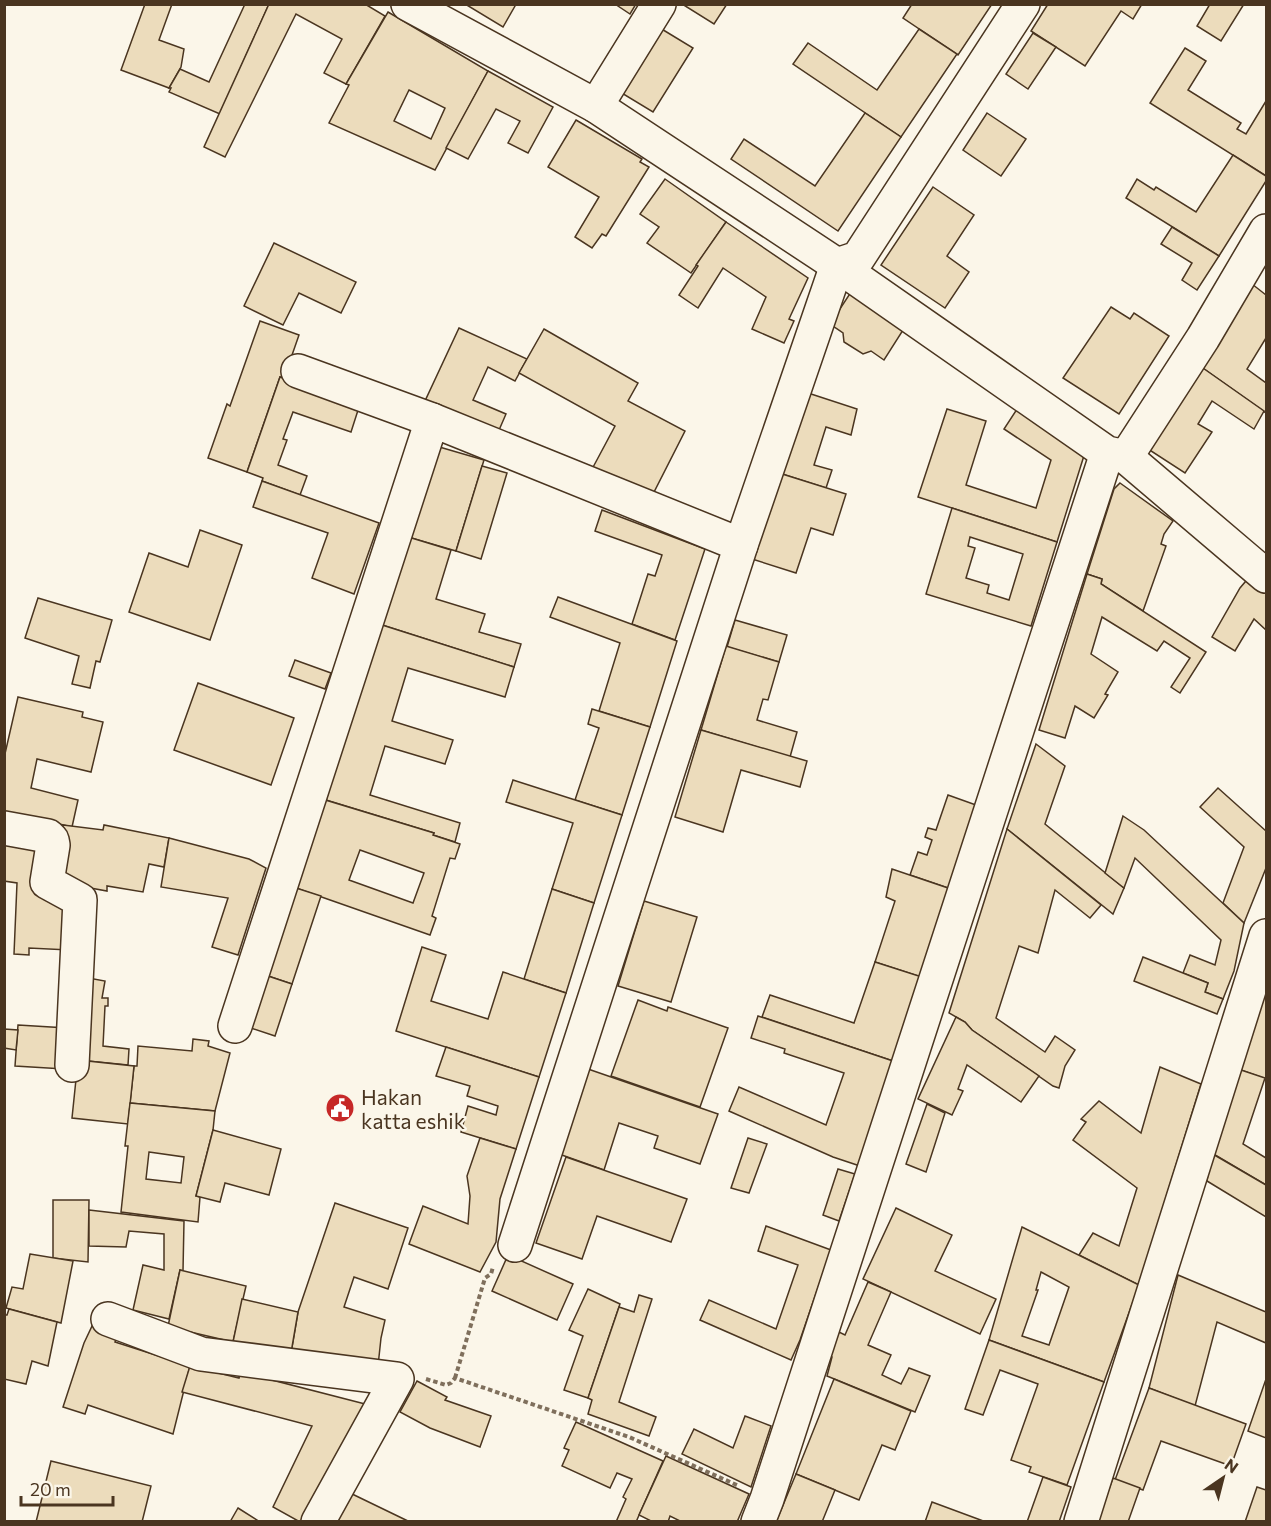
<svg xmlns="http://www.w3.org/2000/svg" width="1271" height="1526" viewBox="0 0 1271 1526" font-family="Commissioner,sans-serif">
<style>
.building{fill:#ecdcbc;stroke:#4a3520;stroke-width:1.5;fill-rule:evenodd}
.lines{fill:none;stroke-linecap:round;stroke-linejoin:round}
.minor-casing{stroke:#4a3520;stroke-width:36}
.path{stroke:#7f6f5c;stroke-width:4;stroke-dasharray:4.5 3;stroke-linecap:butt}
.minor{stroke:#fbf6e9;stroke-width:33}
.labels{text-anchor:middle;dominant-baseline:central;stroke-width:4.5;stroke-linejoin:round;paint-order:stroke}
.poi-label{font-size:21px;fill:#4a3520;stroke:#fbf6e9;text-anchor:start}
</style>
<rect width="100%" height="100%" fill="#fbf6e9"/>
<!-- building -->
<g class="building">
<polygon points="145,4 172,4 159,40 184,49 181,67 169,88 121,70"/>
<polygon points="245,4 269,4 220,114 169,92 171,88 169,88 180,69 209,82"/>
<polygon points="269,4 365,4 385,16 346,84 324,73 342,39 296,14 225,157 204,147"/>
<polygon points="465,4 512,4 515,6 503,27"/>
<polygon points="615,4 636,4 630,14"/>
<polygon points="682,4 727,4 714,24"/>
<polygon points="912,4 992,4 958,55 903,18"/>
<polygon points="1048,4 1142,4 1133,19 1121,11 1085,66 1031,31"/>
<polygon points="1210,4 1244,4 1221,41 1197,26"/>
<path d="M388,12L488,71L435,170L329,123L349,85L346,84ZM409,90L445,108L431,139L394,121Z"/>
<polygon points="660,28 693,48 653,112 620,92"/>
<polygon points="919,29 957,54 901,137 793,64 808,43 877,90"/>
<polygon points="1033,33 1056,47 1028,89 1006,74"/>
<polygon points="1185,48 1206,61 1188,90 1241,123 1237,129 1246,134 1266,101 1266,176 1150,103"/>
<polygon points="488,71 553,107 528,153 508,143 520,121 496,109 468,159 446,148"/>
<polygon points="865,113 901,137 838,231 731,159 744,139 815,186"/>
<polygon points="987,113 1026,139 1001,176 963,150"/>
<polygon points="576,120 642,159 640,162 649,167 606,236 602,234 592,248 575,237 599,197 548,167"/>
<polygon points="1233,155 1266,176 1266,181 1219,256 1126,198 1137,179 1154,190 1156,187 1196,212"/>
<polygon points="665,179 726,222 691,273 647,243 659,227 640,214"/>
<polygon points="933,187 974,215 947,256 969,272 945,308 881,265"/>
<polygon points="726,222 808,278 789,319 794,321 784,343 752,329 766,297 723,268 698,308 679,295 698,266 696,265"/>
<polygon points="1172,227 1219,256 1197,290 1182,280 1192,263 1161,244"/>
<polygon points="274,243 356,282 341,313 299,293 283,325 244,306"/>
<polygon points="1252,284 1266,295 1266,338 1247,369 1266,383 1266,413 1200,366"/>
<polygon points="851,292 905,327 884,360 871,351 863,354 844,342 843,333 830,324"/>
<polygon points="1111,307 1130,319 1134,313 1169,336 1119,414 1063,378"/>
<polygon points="260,321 299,335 284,378 280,377 247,472 208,458 227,404 230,406"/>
<polygon points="459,328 527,359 515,381 488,367 473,400 506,414 496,437 425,401"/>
<polygon points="544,329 638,383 628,401 685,431 653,494 591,471 615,426 519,373"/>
<polygon points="1200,366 1264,411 1254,429 1212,401 1198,424 1212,432 1185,473 1148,449"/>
<polygon points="280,377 360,404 351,432 293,412 283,439 287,440 278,465 307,476 300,495 262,481 263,478 247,472"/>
<polygon points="805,392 857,409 851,435 826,427 814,465 832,470 826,488 779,473"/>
<polygon points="1021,403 1087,446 1057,542 918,497 947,409 986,421 966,485 1036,508 1051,460 1004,429"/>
<polygon points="436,446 484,460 456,551 408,537"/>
<polygon points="482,466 507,473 481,559 456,551"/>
<polygon points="779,473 846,494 833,535 811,528 796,573 752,559"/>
<polygon points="262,481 379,523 354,594 312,578 328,533 253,507"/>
<polygon points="1120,483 1173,521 1164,534 1161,544 1166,546 1143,611 1101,584 1102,579 1087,574 1114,489"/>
<path d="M952,508L1057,542L1031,626L926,594ZM970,537L1023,554L1009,600L987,593L989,585L966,578L975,548L968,546Z"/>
<polygon points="602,510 705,549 675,640 632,624 648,574 655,576 662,555 595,531"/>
<polygon points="200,530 242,545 210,640 129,612 149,553 188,567"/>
<polygon points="405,536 451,550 436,599 485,614 479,632 521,644 514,667 379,624"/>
<polygon points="1087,574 1102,579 1101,584 1206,652 1180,693 1171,687 1190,658 1164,641 1157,651 1102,617 1091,654 1118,672 1105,694 1108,695 1094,718 1075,706 1065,738 1039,730"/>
<polygon points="1251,575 1266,591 1266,630 1254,619 1235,651 1212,637 1240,588"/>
<polygon points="558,597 677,641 650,727 599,711 620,643 550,617"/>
<polygon points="38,598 112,620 100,662 96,661 90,688 72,684 79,656 25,638"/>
<polygon points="735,620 787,635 779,662 727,647"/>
<polygon points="379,624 514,667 505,697 408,668 392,721 453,740 445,764 385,746 370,795 460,823 455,842 433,835 434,833 326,800"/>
<polygon points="726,646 779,662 768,700 763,699 757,720 797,732 790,757 701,730"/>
<polygon points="295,660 331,673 325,689 289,676"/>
<polygon points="198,683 294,718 271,785 174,750"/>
<polygon points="18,697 83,712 82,717 103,722 91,772 37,759 31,788 78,800 72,827 4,811 4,758"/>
<polygon points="592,709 650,727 622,815 575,800 599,728 588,724"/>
<polygon points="701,730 807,761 800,787 741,770 723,832 675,817"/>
<polygon points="1036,744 1065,766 1045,824 1124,888 1113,914 1007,829"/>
<polygon points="513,780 622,815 594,903 552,889 573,823 506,802"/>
<polygon points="1218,788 1266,831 1266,868 1244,923 1223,903 1244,847 1200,807"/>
<polygon points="948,795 976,805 951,889 910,875 918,852 927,855 932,840 925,837 928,828 936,830"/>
<path d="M322,799L434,833L433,835L460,844L455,859L450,858L432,916L436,918L430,935L293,887ZM360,850L424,873L413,903L349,880Z"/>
<polygon points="1123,816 1144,830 1244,923 1234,971 1223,999 1205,992 1208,983 1183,973 1190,955 1215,965 1221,940 1135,858 1124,888 1105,873"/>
<polygon points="63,825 103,830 104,825 169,838 164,867 149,864 143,892 107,886 107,891 52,881"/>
<polygon points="1007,829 1101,905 1090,918 1055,890 1038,953 1019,946 996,1018 1045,1052 1055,1036 1075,1050 1065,1066 1059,1088 1053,1086 972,1030 965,1022 949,1013"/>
<polygon points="169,838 249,859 266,868 238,955 212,947 228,898 161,887"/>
<polygon points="4,840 45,845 72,898 69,950 29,948 29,955 14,954 17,883 4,881"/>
<polygon points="892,869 951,889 921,977 875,962 895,901 886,897"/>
<polygon points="293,887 321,896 292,984 265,975"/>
<polygon points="552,889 594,903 566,993 524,979"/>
<polygon points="644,901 697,917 671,1002 618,986"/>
<polygon points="422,947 446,955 431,1001 488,1019 503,972 566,993 539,1077 396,1031"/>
<polygon points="1143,957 1208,983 1205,992 1223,999 1217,1014 1134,981"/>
<polygon points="875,962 925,978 896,1062 762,1017 770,995 854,1023"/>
<polygon points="265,975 292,984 275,1036 248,1027"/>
<polygon points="83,977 105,981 102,998 108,998 108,1006 105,1006 103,1046 129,1049 128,1065 78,1060"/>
<polygon points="1266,985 1266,1079 1238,1069"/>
<polygon points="638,1000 667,1011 668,1007 728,1028 700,1107 611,1076"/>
<polygon points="758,1016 896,1062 860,1166 833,1157 729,1111 739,1087 826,1125 844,1073 784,1053 785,1049 751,1038"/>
<polygon points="956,1017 965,1022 972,1030 1039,1076 1021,1102 967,1065 958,1089 963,1091 952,1115 918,1099"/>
<polygon points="18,1025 67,1028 64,1069 15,1066"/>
<polygon points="4,1029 18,1030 16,1050 4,1048"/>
<polygon points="193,1039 209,1041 208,1046 230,1053 215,1111 130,1103 134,1066 137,1066 138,1046 192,1051"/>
<polygon points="446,1047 539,1077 516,1149 461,1132 468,1106 496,1115 498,1106 467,1096 470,1086 436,1076"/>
<polygon points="78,1060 134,1066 128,1124 72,1118"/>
<polygon points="1160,1067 1201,1084 1139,1285 1079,1255 1093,1233 1119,1246 1137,1188 1073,1140 1086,1122 1081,1119 1099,1101 1141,1133"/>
<polygon points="588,1069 718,1114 700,1164 654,1148 658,1136 619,1123 604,1170 559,1154"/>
<polygon points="1238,1069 1265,1078 1243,1144 1266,1158 1266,1185 1210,1152"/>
<path d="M130,1103L215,1111L213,1130L196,1196L200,1197L198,1222L121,1212L128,1146H125ZM149,1152L184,1157L181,1183L146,1179Z"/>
<polygon points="927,1104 945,1113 926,1172 906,1164"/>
<polygon points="213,1130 281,1149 269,1195 225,1183 220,1202 196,1196"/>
<polygon points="480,1138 516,1149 500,1199 496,1242 480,1272 409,1244 423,1206 468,1224 470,1196 467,1176"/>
<polygon points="748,1138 767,1144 749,1193 731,1188"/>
<polygon points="1211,1153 1266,1185 1266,1217 1207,1181"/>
<polygon points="566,1157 687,1199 671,1242 597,1216 582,1259 536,1243"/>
<polygon points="838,1169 855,1174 839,1221 823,1215"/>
<polygon points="53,1200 89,1200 88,1262 53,1258"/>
<polygon points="335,1203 408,1228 388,1289 354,1277 344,1307 385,1320 381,1338 378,1366 291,1353 298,1312"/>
<polygon points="896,1208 952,1235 935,1271 996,1299 980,1334 863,1279"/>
<polygon points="89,1210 184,1221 183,1271 180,1270 169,1319 133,1310 143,1265 164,1270 164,1234 129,1231 126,1247 89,1246"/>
<polygon points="766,1226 831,1250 800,1340 791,1360 700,1320 709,1300 776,1329 798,1265 758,1251"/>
<path d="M1022,1227L1139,1285L1104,1382L989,1340ZM1041,1272L1069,1287L1049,1345L1022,1336L1038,1290H1036Z"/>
<polygon points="30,1254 73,1261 61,1323 6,1308 12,1287 23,1289"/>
<polygon points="508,1255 573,1284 557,1320 492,1291"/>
<polygon points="180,1270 246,1286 233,1342 186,1331 167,1331"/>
<polygon points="1178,1275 1266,1312 1266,1343 1217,1322 1195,1406 1149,1388"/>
<polygon points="868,1282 891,1292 868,1345 891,1355 882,1375 901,1384 909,1368 930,1376 915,1412 827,1376 832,1357 829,1356 839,1332 845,1335"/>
<polygon points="588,1289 620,1304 588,1398 564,1390 583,1336 569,1330"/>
<polygon points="639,1295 652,1299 619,1402 656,1417 649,1436 588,1414 592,1400 588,1398 619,1307 634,1312"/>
<polygon points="242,1299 298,1312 291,1353 233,1342"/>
<polygon points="9,1309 57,1322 48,1366 32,1361 26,1384 4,1379 4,1315 7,1315"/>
<polygon points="93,1324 118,1333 115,1342 190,1366 173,1434 88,1405 85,1414 63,1407 84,1343"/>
<polygon points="989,1340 1104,1382 1067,1485 1029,1472 1031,1467 1011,1460 1038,1384 1000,1370 983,1415 965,1409"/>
<polygon points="190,1366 239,1378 241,1372 369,1405 307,1522 300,1522 273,1507 312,1426 182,1392"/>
<polygon points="834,1379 911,1411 895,1450 882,1445 859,1500 796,1474"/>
<polygon points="1266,1379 1266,1438 1248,1431"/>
<polygon points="417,1381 447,1397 445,1400 491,1416 480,1447 430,1428 400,1412"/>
<polygon points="1149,1388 1246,1424 1231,1466 1161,1441 1143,1490 1115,1480"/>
<polygon points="745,1416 771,1426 751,1487 682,1454 694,1429 733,1448"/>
<polygon points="576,1422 663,1461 636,1522 616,1522 626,1499 623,1497 632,1479 617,1473 610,1488 562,1466 569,1450 564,1448"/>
<polygon points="666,1456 749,1494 737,1522 682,1522 670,1516 668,1522 653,1522 639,1515"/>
<polygon points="51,1461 151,1486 142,1522 36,1522"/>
<polygon points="796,1474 835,1490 822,1522 776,1522"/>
<polygon points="1043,1477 1071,1487 1059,1522 1027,1522"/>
<polygon points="1113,1478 1140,1488 1128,1522 1097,1522"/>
<polygon points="1257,1487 1266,1490 1266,1522 1245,1522"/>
<polygon points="348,1492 410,1522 330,1522"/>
<polygon points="932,1502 986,1522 925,1522"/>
<polygon points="238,1508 260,1522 230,1522"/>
</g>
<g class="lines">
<!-- minor casing -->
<g class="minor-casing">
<g id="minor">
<polyline points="408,4 596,106 837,265 1107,453 1126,457 1266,576"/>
<polyline points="596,106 659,4"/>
<polyline points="298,371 432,420"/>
<polyline points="1126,457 1203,338 1266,231"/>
<polyline points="4,828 48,836 52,840 53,845 47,882 80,900 72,1065"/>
<polyline points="235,1026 432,420 741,545"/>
<polyline points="515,1245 741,545 837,265 858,258 1023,4"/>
<polyline points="108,1319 201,1354 397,1379 318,1522"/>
<polyline points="758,1522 767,1499 1107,453"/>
<polyline points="1081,1522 1266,936"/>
</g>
</g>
<!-- path -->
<g class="path">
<polyline points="455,1378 485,1278 491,1274 493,1267"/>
<polyline points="426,1379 446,1385 451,1383 455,1378 629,1437 739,1486"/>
</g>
<!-- minor -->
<use href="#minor" class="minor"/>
</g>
<!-- icons -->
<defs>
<g id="civic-disc" transform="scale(1.5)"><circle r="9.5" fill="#c62828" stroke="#fbf6e9"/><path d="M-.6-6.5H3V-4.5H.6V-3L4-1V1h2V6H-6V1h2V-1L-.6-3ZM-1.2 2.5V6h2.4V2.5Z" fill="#fff"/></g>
</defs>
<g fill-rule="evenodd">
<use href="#civic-disc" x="340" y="1108"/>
</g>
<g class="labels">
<!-- poi labels -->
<g class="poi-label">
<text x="361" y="1096">Hakan<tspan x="361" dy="24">katta eshik</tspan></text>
</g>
</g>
<!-- border -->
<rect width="1271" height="1526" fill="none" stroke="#4a3520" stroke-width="12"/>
<!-- north arrow -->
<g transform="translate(1223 1478) rotate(35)" stroke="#fbf6e9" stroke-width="4.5" paint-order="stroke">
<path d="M0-4.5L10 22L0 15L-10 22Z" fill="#4a3520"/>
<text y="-9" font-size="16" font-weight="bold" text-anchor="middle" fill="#4a3520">N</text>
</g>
<!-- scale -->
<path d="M21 1496v9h92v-9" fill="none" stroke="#4a3520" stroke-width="3"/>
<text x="30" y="1496" font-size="18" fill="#4a3520" stroke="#fbf6e9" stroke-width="4.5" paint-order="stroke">20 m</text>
</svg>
